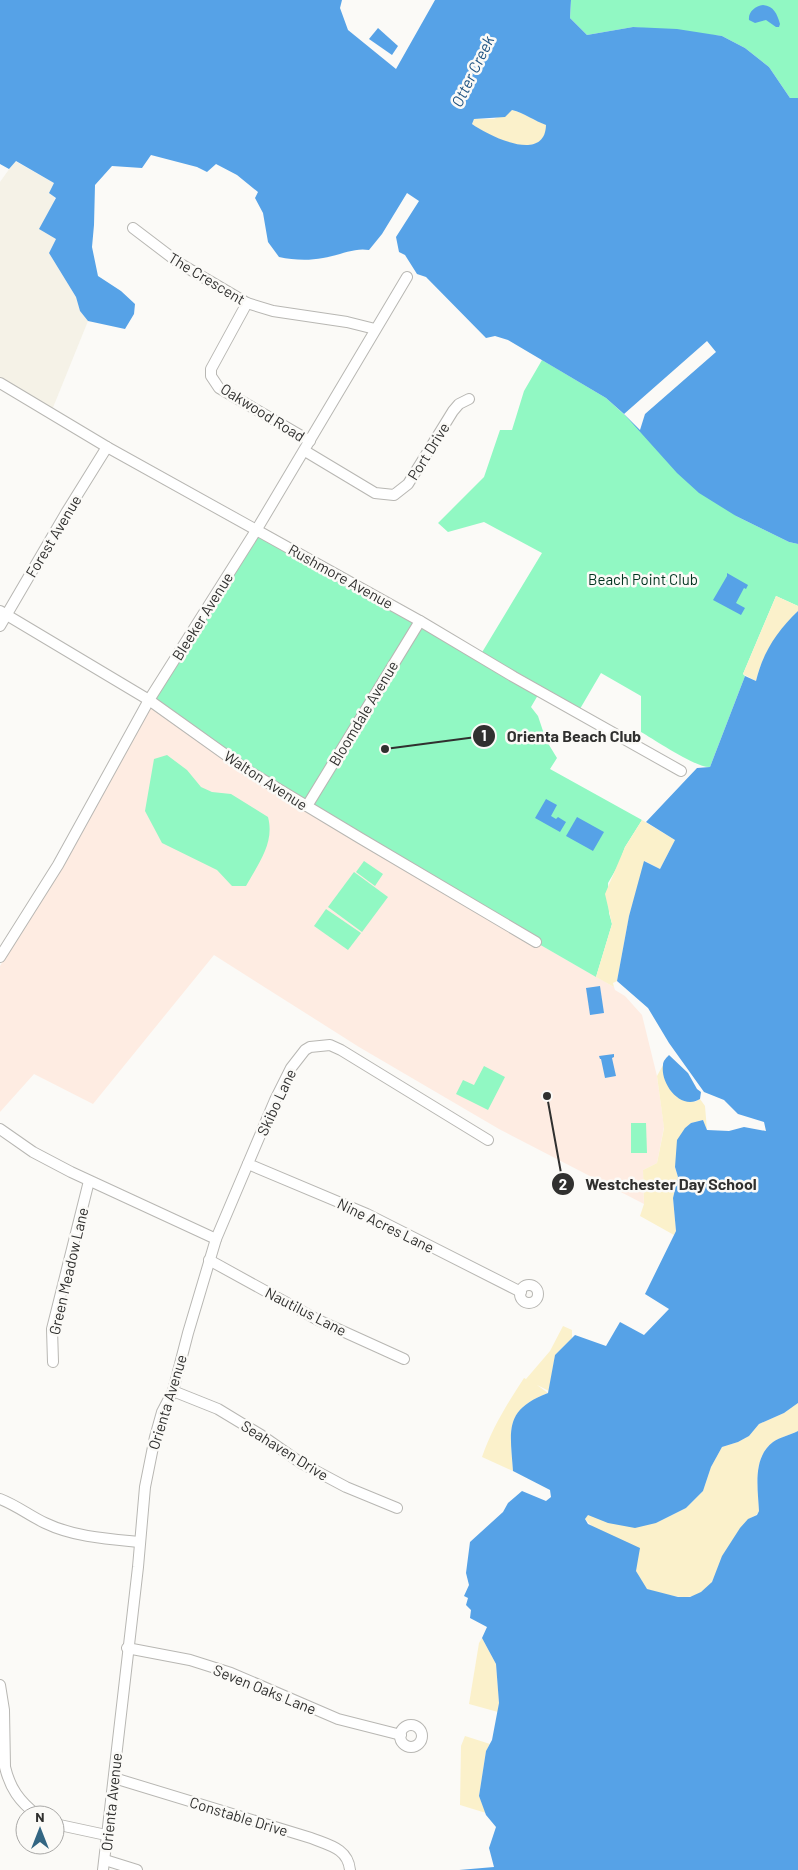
<svg xmlns="http://www.w3.org/2000/svg" width="798" height="1870" viewBox="0 0 798 1870" font-family="Barlow,sans-serif">
<style>
.built{fill:#f5f2e7}
.education{fill:#feece2}
.green{fill:#91f8c3}
.sand{fill:#fbf1cb}
.water{fill:#56a2e7;fill-rule:evenodd}
.pier{fill:#fbfaf7}
.lines{fill:none;stroke-linecap:round;stroke-linejoin:round}
.minor-casing{stroke:#b8b7b3;stroke-width:12}
.minor{stroke:#fff;stroke-width:10}
.labels{text-anchor:middle;dominant-baseline:central;stroke-width:5;stroke-linejoin:round;paint-order:stroke}
.street-label{font-size:15px;fill:#30302f;stroke:#fbfaf7}
.park-label{font-size:15px;fill:#01331f;stroke:#fbfaf7}
.water-label{font-size:16px;font-style:italic;fill:#1f5382;stroke:#fbfaf7}
.leader{fill:none;stroke:#30302f;stroke-width:2}
.callout-dot{fill:#30302f;stroke:#fbfaf7;stroke-width:2}
.mark-label{font-size:15px;text-anchor:middle;font-weight:bold;fill:#fff}
.callout-label{font-size:16px;text-anchor:middle;font-weight:bold;fill:#30302f;stroke:#fbfaf7;stroke-width:5;stroke-linejoin:round;paint-order:stroke}
</style>
<rect width="100%" height="100%" fill="#fbfaf7"/>
<!-- built -->
<polygon class="built" points="15,161 54,183 56,239 49,253 76,297 80,311 88,321 52,410 0,378 0,182"/>
<!-- education -->
<polygon class="education" points="151,703 311,813 614,987 615,990 625,996 642,1015 657,1076 664,1127 657,1163 643,1170 644,1204 499,1129 359,1047 214,955 93,1104 34,1074 0,1112 0,966"/>
<!-- green -->
<g class="green">
<polygon points="571,0 798,0 798,98 790,98 769,67 745,48 722,36 633,27 587,35 570,18"/>
<path d="M542,360L606,398L736,516L789,542L798,544V606L776,596L743,674L745,676L710,767C696,768 655,740 641,732V696L601,673L577,714L538,695L531,707L538,716L546,740L557,758L550,769L642,820L625,847L619,864L608,883L609,913L612,924L596,977L311,813L151,703L258,532L478,659L542,553L484,522L448,532L438,523L484,477L500,430H512L524,391Z"/>
<path d="M167,755L187,770L201,787L212,792L231,794L268,817C275,843 258,864 246,886H232L217,870L162,843L145,811L154,759Z"/>
<polygon points="364,861 383,874 375,886 356,872"/>
<polygon points="354,872 388,897 362,932 328,907"/>
<polygon points="326,909 361,933 348,950 314,926"/>
<polygon points="484,1066 505,1077 488,1110 456,1094 463,1080 474,1085"/>
<polygon points="631,1123 646,1123 647,1153 631,1153"/>
</g>
<!-- sand -->
<g class="sand">
<path d="M512,110C524,113 535,121 547,125C544,164 489,137 472,124L474,119H494Z"/>
<path d="M776,596L798,606V611C779,630 762,654 756,681L743,674Z"/>
<polygon points="642,820 675,840 660,869 645,861 629,916 617,981 613,983 614,987 596,977 612,924 605,894 625,847"/>
<polygon points="663,1065 664,1076 695,1102 700,1099 705,1106 707,1130 703,1120 691,1123 685,1128 675,1167 678,1177 673,1198 676,1231 674,1235 640,1216 644,1204 643,1170 657,1163 664,1128 657,1076"/>
<path d="M563,1326L572,1330V1338L555,1355L549,1391L537,1385L548,1393C504,1410 510,1430 513,1471L482,1457C492,1428 507,1404 524,1378L526,1379L550,1351Z"/>
<path d="M798,1403V1431C790,1435 780,1437 773,1442C752,1458 758,1488 759,1511C756,1517 752,1516 748,1520C740,1528 734,1540 727,1549C720,1559 718,1570 713,1580C700,1607 667,1595 646,1589L636,1571L585,1519L588,1514L656,1523L686,1508L703,1491L711,1467L722,1447L738,1442L749,1436L759,1424L784,1413Z"/>
<polygon points="482,1638 496,1664 499,1703 498,1712 469,1704 479,1643"/>
<polygon points="465,1736 490,1744 486,1751 479,1796 486,1813 460,1805 461,1746"/>
</g>
<!-- water -->
<g class="water">
<path d="M0,0H342L340,8L348,30L396,69L435,0H571L570,18L587,35L633,27L677,29L722,36L745,48L769,67L790,98H798V544L789,542L736,516L699,493L677,473L624,414L606,398L508,340L495,336L486,338L426,277L417,274L405,255L399,252L396,237L419,201L407,193L382,234L369,250C354,247 338,256 323,258C308,261 293,260 279,257L268,242L263,213L255,198L258,192L237,175L216,164L207,172L197,167L151,155L142,168L112,166L95,185L94,225L92,247L98,276L121,291L135,304L134,314L125,329L88,321L80,311L76,297L49,253L56,239L39,229L56,198L49,193L54,183L16,161L9,169L0,164ZM512,110C524,113 535,121 546,125C545,164 489,136 472,124L474,119L505,117Z"/>
<path d="M763,5C774,6 777,14 780,24L779,27H776L766,20L755,23L749,20C748,12 755,6 763,5Z"/>
<polygon points="378,28 398,46 392,55 369,39"/>
<polygon points="727,573 748,585 746,589 744,588 736,603 745,608 741,615 713,600 727,576"/>
<path d="M798,611V1403L784,1413L759,1424L749,1436L738,1442L722,1447L711,1467L703,1491L686,1508L656,1523L635,1528L608,1523L588,1515L585,1519L588,1524L640,1548L636,1571L647,1589L678,1597H690L701,1592L712,1582L722,1556L740,1528L748,1519L757,1515L759,1511C758,1489 752,1458 773,1442C780,1437 790,1435 798,1431V1870H459L494,1867L489,1848L496,1827L486,1815L479,1796L486,1751L492,1740L499,1703L496,1664L482,1638L487,1627L470,1618L471,1610L466,1605L468,1598L464,1596L469,1585L466,1573L470,1542L503,1512L508,1503L522,1491L546,1501L551,1497L550,1490L513,1471C510,1429 504,1410 548,1393L555,1355L575,1335L606,1346L620,1322L644,1335L669,1309L645,1294L676,1231L673,1198L678,1177L675,1167L677,1140L685,1128L691,1123L703,1120L707,1130L729,1131L744,1127L766,1131L764,1122L738,1114L724,1100L704,1092L669,1043L648,1008L617,981L629,916L644,861L660,869L675,840L646,822L697,768L710,767L745,676L756,681C763,652 777,631 798,611Z"/>
<polygon points="546,799 557,805 551,816 556,819 558,817 566,822 560,832 535,818"/>
<polygon points="577,817 604,832 593,851 566,836"/>
<polygon points="600,986 604,1013 590,1015 586,988"/>
<polygon points="614,1054 614,1057 612,1058 616,1076 605,1078 601,1059 600,1059 599,1056"/>
<path d="M669,1055L688,1073L697,1089L701,1092L700,1099C681,1111 660,1084 663,1065C663,1061 666,1058 669,1055Z"/>
</g>
<!-- pier -->
<polygon class="pier" points="707,341 716,352 645,414 640,430 624,414"/>
<g class="lines">
<!-- minor casing -->
<g class="minor-casing">
<g id="minor">
<polyline points="133,228 179,263 247,303 273,311 347,322 375,329"/>
<polyline points="247,303 211,369 211,376 219,388 310,441"/>
<polyline points="0,383 107,447 420,621 514,677 681,771"/>
<polyline points="305,451 375,493 394,495 408,484 453,411 459,404 469,399"/>
<polyline points="0,611 149,700 247,770 360,838 536,942"/>
<polyline points="0,626 66,513 107,447"/>
<polyline points="307,806 420,621"/>
<polyline points="0,957 58,865 149,700 257,529 407,277"/>
<polyline points="0,1129 33,1152 71,1172 216,1239"/>
<polyline points="248,1164 367,1214 521,1292"/>
<polyline points="209,1260 318,1320 404,1359"/>
<circle cx="529" cy="1294" r="9"/>
<polyline points="53,1362 52,1329 89,1181"/>
<polyline points="173,1391 218,1409 261,1435 301,1463 346,1487 397,1508"/>
<path d="M0,1499C16,1505 30,1516 45,1523C74,1537 108,1539 140,1542"/>
<polyline points="127,1648 190,1660 231,1673 338,1719 401,1735"/>
<path d="M0,1685L4,1710L5,1767C10,1788 19,1801 37,1815"/>
<circle cx="411" cy="1736" r="11"/>
<path d="M114,1778L311,1838C328,1845 348,1848 350,1870"/>
<polyline points="55,1824 106,1835"/>
<polyline points="105,1860 137,1870"/>
<polyline points="103,1870 138,1567 145,1487 155,1437 162,1412 173,1391 188,1333 216,1239 275,1100 291,1068 305,1050 310,1047 330,1045 341,1050 488,1140"/>
</g>
</g>
<!-- minor -->
<use href="#minor" class="minor"/>
</g>
<g class="labels">
<!-- street labels -->
<g class="street-label">
<text transform="translate(207 278) rotate(31)">The Crescent</text>
<text transform="translate(263 412) rotate(32)">Oakwood Road</text>
<text transform="translate(428 451) rotate(-58)">Port Drive</text>
<text transform="translate(53 536) rotate(-59)">Forest Avenue</text>
<text transform="translate(341 576) rotate(29)">Rushmore Avenue</text>
<text transform="translate(202 616) rotate(-58)">Bleeker Avenue</text>
<text transform="translate(363 713) rotate(-59)">Bloomdale Avenue</text>
<text transform="translate(266 780) rotate(33)">Walton Avenue</text>
<text transform="translate(276 1102) rotate(-65)">Skibo Lane</text>
<text transform="translate(386 1225) rotate(26)">Nine Acres Lane</text>
<text transform="translate(68 1271) rotate(-77)">Green Meadow Lane</text>
<text transform="translate(306 1311) rotate(27)">Nautilus Lane</text>
<text transform="translate(167 1402) rotate(-73)">Orienta Avenue</text>
<text transform="translate(285 1450) rotate(32)">Seahaven Drive</text>
<text transform="translate(265 1689) rotate(22)">Seven Oaks Lane</text>
<text transform="translate(111 1802) rotate(-84)">Orienta Avenue</text>
<text transform="translate(239 1816) rotate(17)">Constable Drive</text>
</g>
<!-- park labels -->
<g class="park-label">
<text x="643" y="579">Beach Point Club</text>
</g>
<!-- water labels -->
<g class="water-label">
<text transform="translate(472 71) rotate(-64)">Otter Creek</text>
</g>
</g>
<!-- callouts -->
<path class="leader" d="M385 749L484 736M547 1096L563 1184"/>
<g class="callout-dot">
<circle cx="385" cy="749" r="5"/>
<circle cx="547" cy="1096" r="5"/>
<circle cx="484" cy="736" r="12"/>
<circle cx="563" cy="1184" r="12"/>
</g>
<g class="mark-label">
<text x="484" y="741">1</text>
<text x="563" y="1190">2</text>
</g>
<g class="callout-label">
<text x="574" y="742">Orienta Beach Club</text>
<text x="671" y="1190">Westchester Day School</text>
</g>
<!-- north arrow -->
<g transform="translate(40 1830)"><circle r="24" fill="#fbfaf7" stroke="#aaa9a7"/>
<path d="M0-4L9 19L0 12L-9 19Z" fill="#336683"/>
<text y="-8" font-size="14" font-weight="bold" text-anchor="middle" fill="#30302f">N</text>
</g>
</svg>
